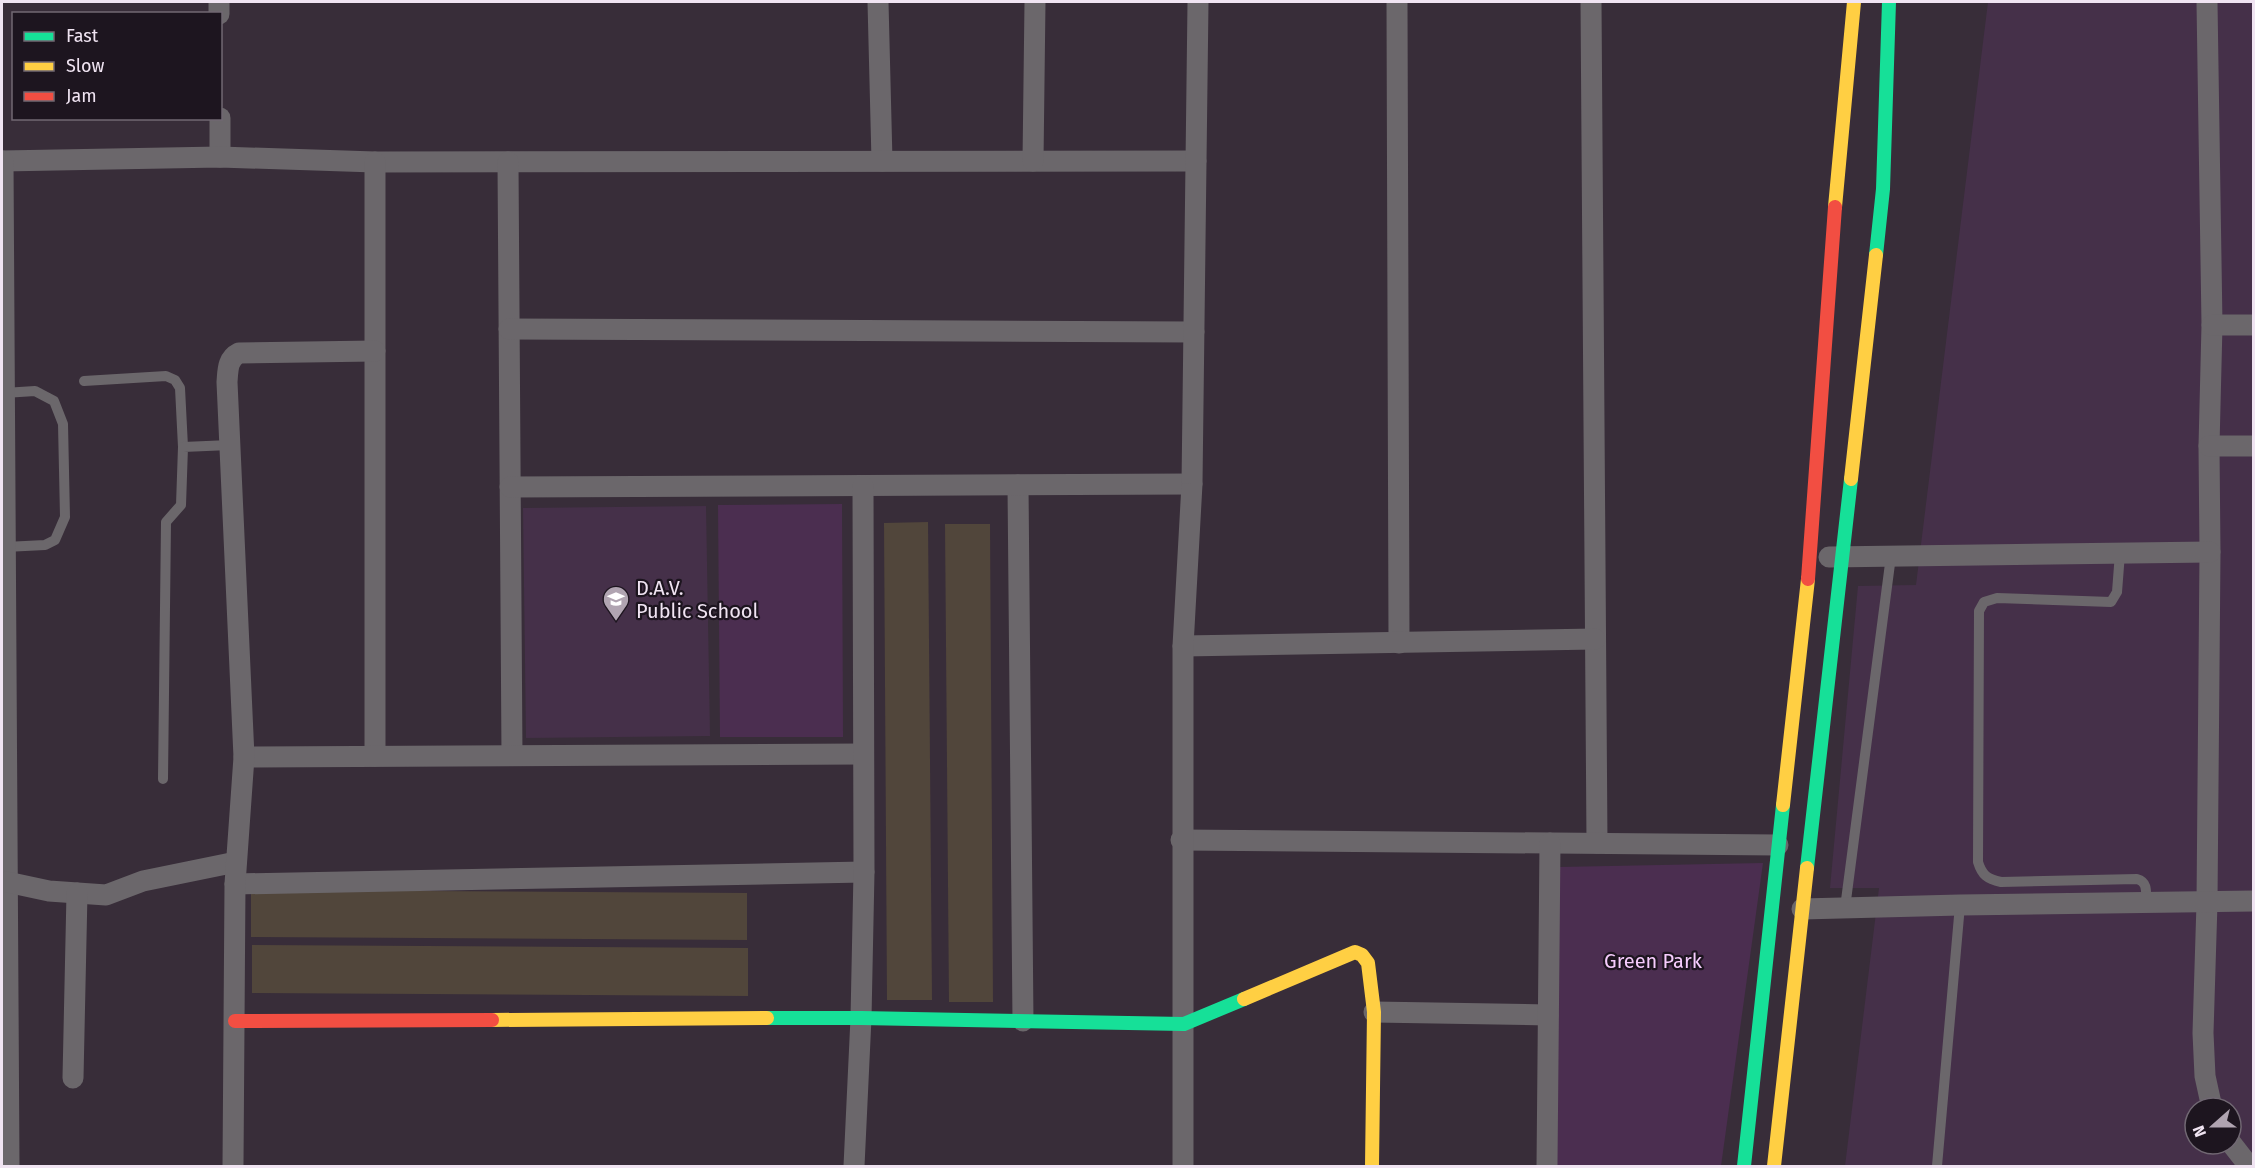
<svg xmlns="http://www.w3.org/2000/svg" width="2255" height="1168" viewBox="0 0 2255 1168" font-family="'Fira Sans',sans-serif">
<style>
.built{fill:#453049;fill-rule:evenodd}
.green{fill:#4b2e50}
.building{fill:#51463b}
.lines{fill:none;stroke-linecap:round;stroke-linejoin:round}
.lane{stroke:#6b676b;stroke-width:10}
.street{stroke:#6b676b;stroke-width:21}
.fast{stroke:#16e098;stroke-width:14}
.slow{stroke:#ffcf43;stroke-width:14}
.jam{stroke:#f24e42;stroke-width:14}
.labels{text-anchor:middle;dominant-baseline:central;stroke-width:4.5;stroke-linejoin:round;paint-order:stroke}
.poi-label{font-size:20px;fill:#f0e4f2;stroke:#1d151f;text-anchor:start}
.park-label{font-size:20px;fill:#f6ccfd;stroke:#1d151f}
</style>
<rect width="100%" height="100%" fill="#382d39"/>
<!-- built -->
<g class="built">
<path d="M1988,2H2253V1166H1845L1879,888H1830L1858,586L1916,585ZM2195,1108H2231V1144H2195Z"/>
<polygon points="706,506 710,736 526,738 523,508"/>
</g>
<!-- green -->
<g class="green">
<polygon points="842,504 843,737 720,737 718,505"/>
<polygon points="1763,863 1721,1166 1557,1166 1559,867"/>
</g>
<!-- building -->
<g class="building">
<polygon points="928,522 932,1000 887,1000 884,523"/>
<polygon points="945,524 990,524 993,1002 949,1002"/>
<polygon points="251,890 747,893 747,940 251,937"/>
<polygon points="252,945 748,948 748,996 252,993"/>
</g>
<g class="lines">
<!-- lane -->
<g class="lane">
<polyline points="84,381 166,376 175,380 180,388 183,447"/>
<polyline points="4,393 35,391 54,401 63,424 65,517 55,540 45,545 5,547"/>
<path d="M2120,553L2117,592L2111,602L1997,598L1984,602L1979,611L1978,862C1982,875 1987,879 2001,882L2137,879C2148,882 2146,892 2146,902"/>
<polyline points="163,779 166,522 181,505 183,447 230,445"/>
<polyline points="1845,908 1891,556"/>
<polyline points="1937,1166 1960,905"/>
</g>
<!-- street -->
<g class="street">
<polyline points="219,2 219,14"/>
<polyline points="878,2 882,161"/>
<polyline points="1397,2 1399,643"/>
<polyline points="1591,2 1597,843"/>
<polyline points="2207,2 2212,325 2209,446 2210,552 2207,903 2203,1033 2205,1076 2212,1108"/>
<polyline points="220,118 220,157"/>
<polyline points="2,161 220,157 375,162 1196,161"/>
<polyline points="3,161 9,1166"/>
<polyline points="1033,161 1035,2"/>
<polyline points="508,162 512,755"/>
<polyline points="2212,325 2254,325"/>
<polyline points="509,329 1194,332"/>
<polyline points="2209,446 2254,446"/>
<polyline points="1018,485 1023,1021"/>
<polyline points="510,487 1192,484"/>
<polyline points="1829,557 2210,552"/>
<polyline points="1183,646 1595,639"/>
<polyline points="375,756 375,162"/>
<polyline points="244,757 863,754"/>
<polyline points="1181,840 1778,845"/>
<polyline points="7,882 49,891 106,895 143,881 236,862"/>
<polyline points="235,884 864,872"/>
<polyline points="1802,909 1960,905 2254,901"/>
<polyline points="1374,1012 1548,1015"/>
<polyline points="73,1078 77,893"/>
<polyline points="2231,1143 2249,1166"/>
<path d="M233,1166L235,884L244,757L227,382C228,371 227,359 239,353L375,351"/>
<polyline points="854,1166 861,1018 864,872 863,486"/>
<polyline points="1183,1166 1183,646 1192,484 1198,2"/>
<polyline points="1547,1166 1550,843"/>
</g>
<!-- fast -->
<g class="fast">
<polyline points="1876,255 1883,189 1889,2"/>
<polyline points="1807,868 1851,479"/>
<polyline points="767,1018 861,1018 1184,1024 1244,999"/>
<polyline points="1744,1166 1783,805"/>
</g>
<!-- slow -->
<g class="slow">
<polyline points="1835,207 1854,2"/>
<polyline points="1851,479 1876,255"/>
<polyline points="1783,805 1808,579"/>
<polyline points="1244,999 1355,952 1362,955 1368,963 1374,1012 1372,1166"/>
<polyline points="492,1020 767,1018"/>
<polyline points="1774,1166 1807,868"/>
</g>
<!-- jam -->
<g class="jam">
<polyline points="1808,579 1835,207"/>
<polyline points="235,1021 492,1020"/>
</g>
</g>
<!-- icons -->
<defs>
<g id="school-pin" transform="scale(1.35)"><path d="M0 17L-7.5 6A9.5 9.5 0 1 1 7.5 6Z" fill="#b0a4b1" stroke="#1d151f"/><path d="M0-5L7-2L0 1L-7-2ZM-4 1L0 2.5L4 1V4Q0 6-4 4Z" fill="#fff"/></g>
</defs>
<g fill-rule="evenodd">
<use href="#school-pin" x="616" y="599"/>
</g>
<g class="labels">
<!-- poi labels -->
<g class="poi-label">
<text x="636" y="588">D.A.V.<tspan x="636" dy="23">Public School</tspan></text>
</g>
<!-- park labels -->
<g class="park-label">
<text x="1653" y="961">Green Park</text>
</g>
</g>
<!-- border -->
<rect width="2255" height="1168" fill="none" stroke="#f0e4f2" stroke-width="6"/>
<!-- legend -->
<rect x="12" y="12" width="210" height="108" fill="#1d151f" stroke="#716873" stroke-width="1.5"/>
<rect x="24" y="32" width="30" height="9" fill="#16e098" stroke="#716873" stroke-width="1.5"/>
<text x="66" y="42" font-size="18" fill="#f0e4f2">Fast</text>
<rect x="24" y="62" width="30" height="9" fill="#ffcf43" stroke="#716873" stroke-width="1.5"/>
<text x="66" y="72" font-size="18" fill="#f0e4f2">Slow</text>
<rect x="24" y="92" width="30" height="9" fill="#f24e42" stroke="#716873" stroke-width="1.5"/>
<text x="66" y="102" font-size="18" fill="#f0e4f2">Jam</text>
<!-- north arrow -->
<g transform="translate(2213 1126) rotate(249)"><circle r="28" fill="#1d151f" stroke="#716873" stroke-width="1.5"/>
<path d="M0-4.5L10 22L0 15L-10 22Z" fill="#b0a4b1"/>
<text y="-9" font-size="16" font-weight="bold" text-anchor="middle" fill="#f0e4f2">N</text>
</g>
</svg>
